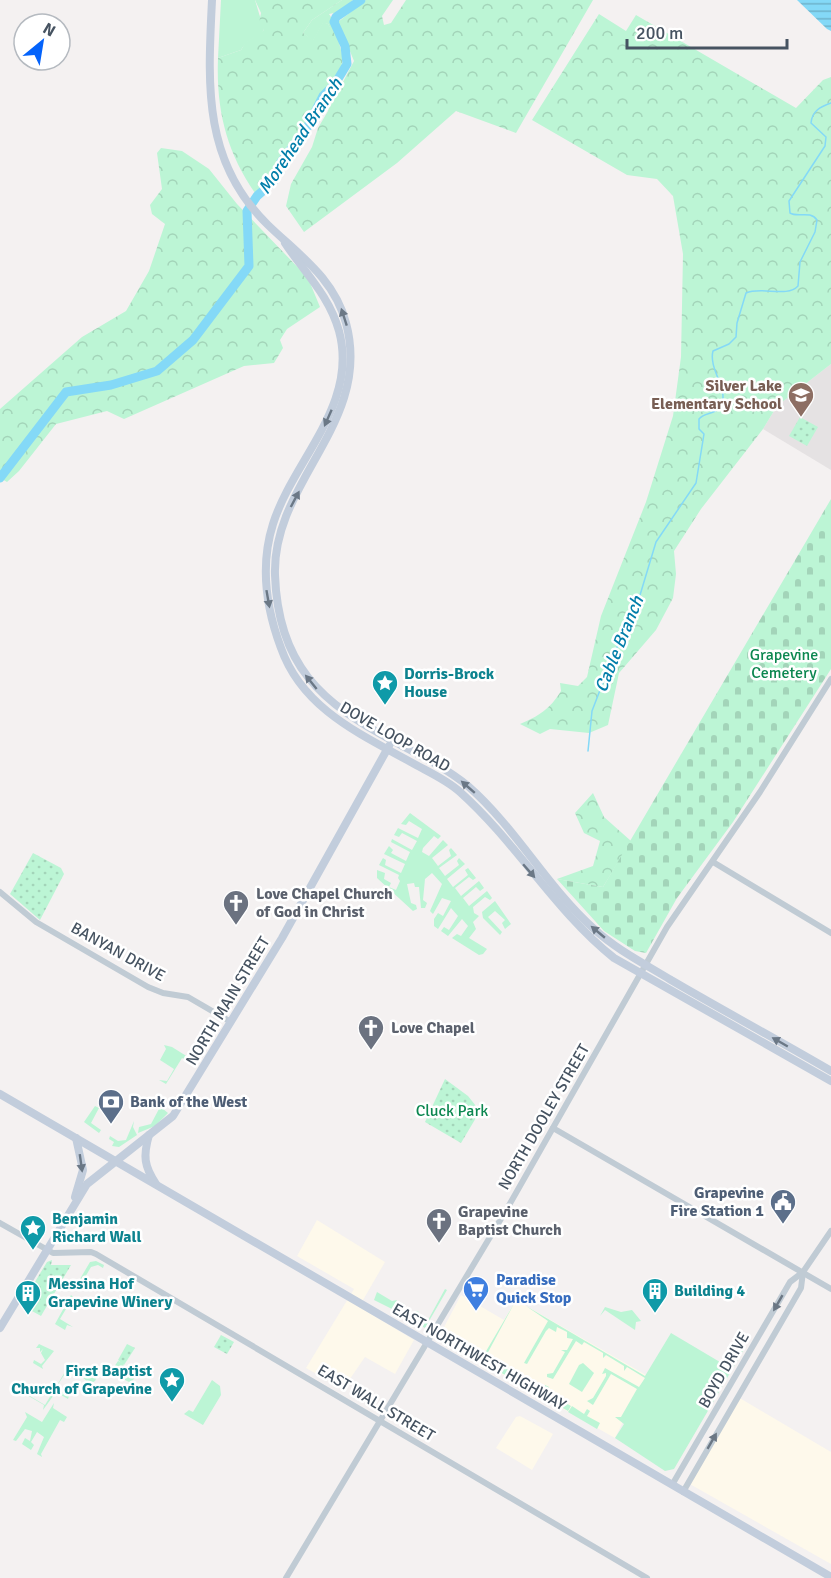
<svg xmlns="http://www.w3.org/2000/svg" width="831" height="1578" viewBox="0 0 831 1578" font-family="Signika,sans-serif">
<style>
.commercial{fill:#fef9eb}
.education{fill:#e5e2e3}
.green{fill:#bcf5d5}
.forest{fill:url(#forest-crowns)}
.cemetery{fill:url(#cemetery-stones)}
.park{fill:url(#park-dots)}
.water{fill:url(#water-rules)}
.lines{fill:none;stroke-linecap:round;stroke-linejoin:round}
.stream{stroke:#84d9f7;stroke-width:1.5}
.river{stroke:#84d9f7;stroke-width:9}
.tertiary{stroke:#c0cbd4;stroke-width:6}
.secondary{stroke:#c2cddc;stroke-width:8}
.oneway{fill:#6b7886}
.oneway2{fill:#6b7784}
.labels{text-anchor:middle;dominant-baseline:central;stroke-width:5;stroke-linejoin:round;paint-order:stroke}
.education-label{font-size:16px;font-weight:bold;fill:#785e54;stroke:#fff;text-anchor:end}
.park-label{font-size:16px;fill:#0c8750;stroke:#fff}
.culture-label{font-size:16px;font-weight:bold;fill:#0d838f;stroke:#fff;text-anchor:start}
.street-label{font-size:16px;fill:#465361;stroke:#fff}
.worship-label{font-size:16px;font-weight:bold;fill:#5b616d;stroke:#fff;text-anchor:start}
.service-label{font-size:16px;font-weight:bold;fill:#4e5e75;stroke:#fff;text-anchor:start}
.shop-label{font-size:16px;font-weight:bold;fill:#366cbe;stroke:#fff;text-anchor:start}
.water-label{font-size:18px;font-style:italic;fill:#027eaa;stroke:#fff}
</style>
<defs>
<pattern id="forest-crowns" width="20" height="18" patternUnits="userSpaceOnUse" patternTransform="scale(1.5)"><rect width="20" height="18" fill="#bcf5d5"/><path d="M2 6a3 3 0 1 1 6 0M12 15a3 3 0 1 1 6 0" fill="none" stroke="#a3d4b9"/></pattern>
<pattern id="cemetery-stones" width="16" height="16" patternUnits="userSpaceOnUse" patternTransform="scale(1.5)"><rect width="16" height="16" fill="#bcf5d5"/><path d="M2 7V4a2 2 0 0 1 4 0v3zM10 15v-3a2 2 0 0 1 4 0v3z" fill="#a3d4b9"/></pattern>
<pattern id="park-dots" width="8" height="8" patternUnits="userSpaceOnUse" patternTransform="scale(1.5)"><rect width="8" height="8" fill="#bcf5d5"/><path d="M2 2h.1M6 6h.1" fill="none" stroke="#a3d4b9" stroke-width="1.8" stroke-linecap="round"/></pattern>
<pattern id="water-rules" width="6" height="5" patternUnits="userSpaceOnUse" patternTransform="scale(1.5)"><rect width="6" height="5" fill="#84d9f7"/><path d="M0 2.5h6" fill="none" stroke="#6eb3cb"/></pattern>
</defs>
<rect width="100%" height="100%" fill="#f4f1f1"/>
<!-- commercial -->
<g class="commercial">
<polygon points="317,1220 385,1262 359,1307 414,1340 395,1374 365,1357 343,1389 306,1368 354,1289 297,1256"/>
<polygon points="461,1295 504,1320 516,1300 646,1375 615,1438 508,1378 444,1338 441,1333"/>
<polygon points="738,1397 831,1452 831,1564 688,1483"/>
<polygon points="520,1416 553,1434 532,1470 496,1448 516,1417"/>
</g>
<!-- education -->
<polygon class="education" points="831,364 831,470 763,429 777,406"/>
<!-- green -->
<g class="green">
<path d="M221,0H255L264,30C257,38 247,39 241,50L218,58Z"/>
<polygon points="342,0 353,0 339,12 329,14 331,17 340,45 328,24 323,23 313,41 303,33 312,20"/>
<polygon points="410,813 441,836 438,839 434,836 423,848 422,852 429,856 443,840 448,845 432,858 438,866 451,856 449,850 451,848 457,855 439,868 445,876 459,865 457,861 459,858 465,864 447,879 453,887 468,875 465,870 468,868 476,878 473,880 469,877 455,888 461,896 479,881 484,888 480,891 476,887 463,898 469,906 487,891 492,898 490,900 485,897 473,907 474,913 479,916 473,922 476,929 469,938 487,949 483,954 479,955 452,938 457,934 461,936 468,926 462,919 448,936 441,931 444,927 449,930 458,916 451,908 438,929 434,926 434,919 438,913 443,916 451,901 442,898 433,914 430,911 442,884 432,873 425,879 423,900 427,903 425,908 421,908 419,887 415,887 414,883 407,884 411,903 416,905 417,909 413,911 377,878 377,870 385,873 384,879 391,883 389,887 396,890 400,881 398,878 399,875 379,865 383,858 386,860 385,865 401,873 405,864 384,854 389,846 393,850 391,853 406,861 410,852 391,842 392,839 412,850 417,841 402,833 399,837 394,835 398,828 418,838 422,829 409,821 406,825 401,824"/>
<polygon points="495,901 511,924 505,929 502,923 505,920 495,911 488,917 502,932 500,935 483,918 482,912"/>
<polygon points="164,1045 172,1047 188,1057 187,1061 182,1058 166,1084 159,1080 167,1081 174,1069 160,1060 166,1049"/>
<polygon points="157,1104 168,1113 155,1126 138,1133 139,1127 151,1124 160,1107"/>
<polygon points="95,1106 99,1108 91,1123 101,1130 99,1133 84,1122"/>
<polygon points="134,1121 133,1127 137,1135 119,1147 112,1146 114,1142 109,1139 110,1136 118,1141 126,1140"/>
<polygon points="96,1261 104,1265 103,1268 98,1265 91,1267 81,1284 84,1287 83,1290 77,1289 77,1284 90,1262"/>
<polygon points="445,1289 447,1290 425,1328 397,1313 404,1303 404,1309 413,1314 416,1311 419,1312 417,1316 427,1322"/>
<polygon points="377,1292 392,1301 397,1300 392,1309 374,1300"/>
<polygon points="71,1295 76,1300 72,1299 60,1319 73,1327 67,1325 65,1330 55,1324"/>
<polygon points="515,1302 486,1356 497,1363 494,1369 477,1359 485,1353"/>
<polygon points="526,1306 645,1376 671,1333 730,1368 739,1354 735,1352 737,1349 744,1349 674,1469 665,1471 615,1438 624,1424 615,1417 621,1417 637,1389 611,1374 593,1405 587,1401 593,1398 606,1376 606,1373 602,1374 605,1368 639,1387 645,1378 627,1367 624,1371 624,1366 606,1355 603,1358 603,1353 584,1342 582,1345 576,1341 553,1379 547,1377 547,1374 553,1373 565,1352 561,1350 567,1350 573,1339 567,1338 567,1332 557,1327 556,1332 549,1328 546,1331 527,1364 524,1363 548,1321"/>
<polygon points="605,1307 621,1312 632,1310 641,1321 636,1322 635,1330 605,1310 600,1316"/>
<polygon points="39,1344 54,1351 42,1366 43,1369 33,1363 34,1360 41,1364 45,1360 41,1353 43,1349 40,1352 40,1348 36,1348"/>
<polygon points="118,1361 123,1363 125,1374 135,1377 131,1383 111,1373 113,1368 123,1373 114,1367"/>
<polygon points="71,1362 79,1367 74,1376 66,1372 55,1389 62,1393 66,1387 70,1393 68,1399 56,1392 43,1410 44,1405 20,1391 15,1394 12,1391 13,1386 45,1405"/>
<polygon points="583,1363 594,1373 582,1392 569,1384 579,1365"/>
<polygon points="498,1364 518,1375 515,1381 495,1369"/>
<polygon points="82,1369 97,1377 95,1381 90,1384 78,1373"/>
<polygon points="534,1379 534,1383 543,1388 545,1385 549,1387 546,1392 571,1406 568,1411 533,1391"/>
<polygon points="212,1380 220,1386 221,1395 203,1425 184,1414 189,1410 193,1412"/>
<polygon points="54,1403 53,1408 67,1417 64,1422 60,1420 41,1454 42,1457 37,1454 44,1437 37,1432 31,1442 34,1445 31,1450 22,1444 25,1438 30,1441 32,1431 25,1429 16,1441 13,1440 27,1417 25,1412 42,1422"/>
<polygon points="572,1406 584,1414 587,1409 590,1411 587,1416 600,1423 597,1429 568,1412"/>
</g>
<!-- forest -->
<g class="forest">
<path d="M255,0H342L312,20L303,33L313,40L323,22L328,24L338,39L343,58L341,68L316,102L313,116L287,147L272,180L255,193C226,151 216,109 218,58L241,50L245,43L264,30L259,23L261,13Z"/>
<polygon points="366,0 393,0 382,16 384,25 391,23 406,0 593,0 516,133 456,111 397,163 304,232 286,206 291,184 312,147 318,128 328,111 331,96 343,82 354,61 338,22"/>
<path d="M599,14L626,31L636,15L796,108L823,80L831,77V364L777,406L763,429L701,509L674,551L676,574L673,598L656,630L619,673L608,725L589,733L550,729L540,734L520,724C539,716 550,709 561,691L560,683L578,686L587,677L601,616L646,502L673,416L681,357L683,254L673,196L657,179L627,175L532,120Z"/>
<polygon points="161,148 182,151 209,169 237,204 308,278 320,307 287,329 280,340 283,348 274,363 244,366 124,419 107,411 56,424 19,471 7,482 0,478 0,409 82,337 126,311 149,271 165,224 152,214 150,205 162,189 157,153"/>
<polygon points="593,793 604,817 631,841 603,887 557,879 593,866 600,841 584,833 575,813"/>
</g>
<!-- cemetery -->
<polygon class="cemetery" points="831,499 831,669 733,822 677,898 646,953 635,951 604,931 557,879 603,887"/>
<!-- park -->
<g class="park">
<polygon points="800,417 818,427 807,446 789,436"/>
<polygon points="33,853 61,868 64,874 40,920 10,894"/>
<polygon points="445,1079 468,1096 480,1111 461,1143 425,1122"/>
<polygon points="52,1260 51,1265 71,1265 41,1316 21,1305 47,1262"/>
<polygon points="221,1335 234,1342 227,1354 214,1347"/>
<polygon points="127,1344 135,1348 124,1365 118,1360"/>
</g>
<!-- water -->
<polygon class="water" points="797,0 831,0 831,31 827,29"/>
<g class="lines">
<!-- stream -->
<path class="stream" d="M588,751L592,711L615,651L634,615L656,542L696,483L704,434L699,429V419C705,412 714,415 720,407C731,391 708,370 713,351L729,344L736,337L737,323L746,293C761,286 787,298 798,286L800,262L815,232L817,220C810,210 798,218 790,213L789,201L825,146L826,137L811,123C812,111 820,107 831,103"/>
<!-- river -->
<polyline class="river" points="0,478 66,392 111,385 157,371 193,340 249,266 247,211 257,196 273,182 281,162 307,128 323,96 335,84 347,64 345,46 334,22 336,17 361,0"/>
<!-- tertiary -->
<g class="tertiary">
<polyline points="713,862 831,933"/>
<polyline points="0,892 36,922 148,987 163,993 188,997 231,1022"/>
<polyline points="553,1128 831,1289"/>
<polyline points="0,1223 53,1253 91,1252 96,1254 647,1578"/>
<polyline points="672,1485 790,1282 803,1272 831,1231"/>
<polyline points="683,1492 801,1288 803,1272"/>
<polyline points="286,1578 508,1207 667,927 760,792 831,679"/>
</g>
<!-- secondary -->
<g class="secondary">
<path d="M212,0C208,83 202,161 268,225C299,255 334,278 346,323C373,423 272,481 275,575C278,665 321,703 395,742C420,755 446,768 468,786C516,828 547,887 594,929C617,950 645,964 671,980C724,1011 778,1040 831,1071"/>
<path d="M285,243C304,272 329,295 339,331C359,405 293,460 273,524C260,565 266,608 281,648C303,711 365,736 418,766C433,774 448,781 460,792C517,843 555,911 614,958L831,1081"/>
<polyline points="0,1094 831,1577"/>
<path d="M149,1135C143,1156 144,1166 156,1184"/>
<polyline points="75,1197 83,1170 76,1138"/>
<polyline points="0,1328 87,1184 173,1116 282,938 389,746"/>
</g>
</g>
<!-- one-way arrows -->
<defs><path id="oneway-solid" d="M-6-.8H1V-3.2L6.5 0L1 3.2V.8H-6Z" transform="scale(1.5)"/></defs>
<g class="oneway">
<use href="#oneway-solid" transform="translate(344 317) rotate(-108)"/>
<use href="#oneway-solid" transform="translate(328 418) rotate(114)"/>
<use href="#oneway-solid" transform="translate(295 499) rotate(-62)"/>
<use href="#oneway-solid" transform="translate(268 599) rotate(80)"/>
<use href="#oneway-solid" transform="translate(311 682) rotate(-129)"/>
<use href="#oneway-solid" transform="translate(468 787) rotate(-139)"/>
<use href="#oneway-solid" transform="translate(529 871) rotate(49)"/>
<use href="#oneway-solid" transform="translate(598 932) rotate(-140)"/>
<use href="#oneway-solid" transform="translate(780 1042) rotate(-150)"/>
<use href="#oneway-solid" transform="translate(81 1163) rotate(82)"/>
</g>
<g class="oneway2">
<use href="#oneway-solid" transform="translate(778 1303) rotate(120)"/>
<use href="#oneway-solid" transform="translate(712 1441) rotate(-60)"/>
</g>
<!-- icons -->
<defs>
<g id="school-pin" transform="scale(1.35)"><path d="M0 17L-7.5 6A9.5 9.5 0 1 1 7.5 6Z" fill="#8d6e63" stroke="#fff"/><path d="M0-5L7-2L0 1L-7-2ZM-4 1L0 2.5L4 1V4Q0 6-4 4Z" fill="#fff"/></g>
<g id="sight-pin" transform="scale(1.35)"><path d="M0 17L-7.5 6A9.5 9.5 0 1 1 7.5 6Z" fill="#0f9aa8" stroke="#fff"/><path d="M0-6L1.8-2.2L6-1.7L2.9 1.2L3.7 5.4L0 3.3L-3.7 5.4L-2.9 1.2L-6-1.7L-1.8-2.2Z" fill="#fff"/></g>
<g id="church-pin" transform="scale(1.35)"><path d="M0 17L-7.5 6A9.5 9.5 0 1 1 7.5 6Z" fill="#6b7280" stroke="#fff"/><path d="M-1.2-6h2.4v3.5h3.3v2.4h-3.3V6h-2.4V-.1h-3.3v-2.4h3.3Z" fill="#fff"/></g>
<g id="bank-pin" transform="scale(1.35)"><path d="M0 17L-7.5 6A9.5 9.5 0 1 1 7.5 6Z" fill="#5c6f8a" stroke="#fff"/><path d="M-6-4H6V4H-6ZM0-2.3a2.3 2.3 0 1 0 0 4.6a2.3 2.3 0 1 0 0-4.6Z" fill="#fff"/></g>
<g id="civic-pin" transform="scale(1.35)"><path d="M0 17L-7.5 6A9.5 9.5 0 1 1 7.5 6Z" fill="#5c6f8a" stroke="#fff"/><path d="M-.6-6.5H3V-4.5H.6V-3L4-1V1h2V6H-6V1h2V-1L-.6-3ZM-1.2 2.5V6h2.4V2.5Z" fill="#fff"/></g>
<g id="supermarket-pin" transform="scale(1.35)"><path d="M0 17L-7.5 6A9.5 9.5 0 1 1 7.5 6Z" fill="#3f7fe0" stroke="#fff"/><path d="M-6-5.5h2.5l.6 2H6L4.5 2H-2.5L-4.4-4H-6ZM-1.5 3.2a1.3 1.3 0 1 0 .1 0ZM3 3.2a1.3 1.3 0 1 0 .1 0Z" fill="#fff"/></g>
<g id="building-pin" transform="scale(1.35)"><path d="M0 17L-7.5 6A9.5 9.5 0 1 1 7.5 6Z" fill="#0f9aa8" stroke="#fff"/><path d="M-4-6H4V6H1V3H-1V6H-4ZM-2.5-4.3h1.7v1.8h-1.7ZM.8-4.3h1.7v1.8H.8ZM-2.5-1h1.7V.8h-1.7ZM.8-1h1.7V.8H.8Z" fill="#fff"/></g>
</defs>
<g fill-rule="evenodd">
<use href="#school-pin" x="801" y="395"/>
<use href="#sight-pin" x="385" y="683"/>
<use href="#church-pin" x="236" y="903"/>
<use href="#church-pin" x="371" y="1028"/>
<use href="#bank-pin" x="111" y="1102"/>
<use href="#civic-pin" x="783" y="1202"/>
<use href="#church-pin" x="439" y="1221"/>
<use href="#sight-pin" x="33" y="1228"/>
<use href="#supermarket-pin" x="476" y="1289"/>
<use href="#building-pin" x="655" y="1291"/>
<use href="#building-pin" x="28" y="1293"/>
<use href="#sight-pin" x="172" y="1380"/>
</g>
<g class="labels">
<!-- education labels -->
<g class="education-label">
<text x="782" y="386">Silver Lake<tspan x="782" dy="18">Elementary School</tspan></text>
</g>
<!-- park labels -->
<g class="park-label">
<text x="784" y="655">Grapevine<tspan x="784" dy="18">Cemetery</tspan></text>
<text x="452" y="1111">Cluck Park</text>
</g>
<!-- culture labels -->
<g class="culture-label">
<text x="404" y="674">Dorris-Brock<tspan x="404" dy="18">House</tspan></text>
<text x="52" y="1219">Benjamin<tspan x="52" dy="18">Richard Wall</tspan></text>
<text x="48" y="1284">Messina Hof<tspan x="48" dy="18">Grapevine Winery</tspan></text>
<text x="674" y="1291">Building 4</text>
<text x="152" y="1371" text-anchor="end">First Baptist<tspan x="152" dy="18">Church of Grapevine</tspan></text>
</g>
<!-- street labels -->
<g class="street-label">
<text transform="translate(395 737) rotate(30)">DOVE LOOP ROAD</text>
<text transform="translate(118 952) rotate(29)">BANYAN DRIVE</text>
<text transform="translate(228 1001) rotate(-59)">NORTH MAIN STREET</text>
<text transform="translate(544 1117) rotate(-60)">NORTH DOOLEY STREET</text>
<text transform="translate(479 1357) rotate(30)">EAST NORTHWEST HIGHWAY</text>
<text transform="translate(724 1370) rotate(-60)">BOYD DRIVE</text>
<text transform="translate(376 1403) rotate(31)">EAST WALL STREET</text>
</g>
<!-- worship labels -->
<g class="worship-label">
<text x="256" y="894">Love Chapel Church<tspan x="256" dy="18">of God in Christ</tspan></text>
<text x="391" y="1028">Love Chapel</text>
<text x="458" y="1212">Grapevine<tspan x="458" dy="18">Baptist Church</tspan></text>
</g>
<!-- service labels -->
<g class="service-label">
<text x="130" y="1102">Bank of the West</text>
<text x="764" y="1193" text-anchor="end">Grapevine<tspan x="764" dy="18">Fire Station 1</tspan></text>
</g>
<!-- shop labels -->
<g class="shop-label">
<text x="496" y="1280">Paradise<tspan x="496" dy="18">Quick Stop</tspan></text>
</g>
<!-- water labels -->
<g class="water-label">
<text transform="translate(300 136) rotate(-56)">Morehead Branch</text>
<text transform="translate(619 644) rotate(-68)">Cable Branch</text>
</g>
</g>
<!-- north arrow -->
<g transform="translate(42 42) rotate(30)"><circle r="28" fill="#ffffff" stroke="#b5bac0" stroke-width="1.5"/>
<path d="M0-4.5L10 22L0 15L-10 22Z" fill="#0463fb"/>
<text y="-9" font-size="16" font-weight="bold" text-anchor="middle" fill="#465361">N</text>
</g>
<!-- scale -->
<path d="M627 39v9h160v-9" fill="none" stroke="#465361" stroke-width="3"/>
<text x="636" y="39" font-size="18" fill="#465361" stroke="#ffffff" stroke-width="4.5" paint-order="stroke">200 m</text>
</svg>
